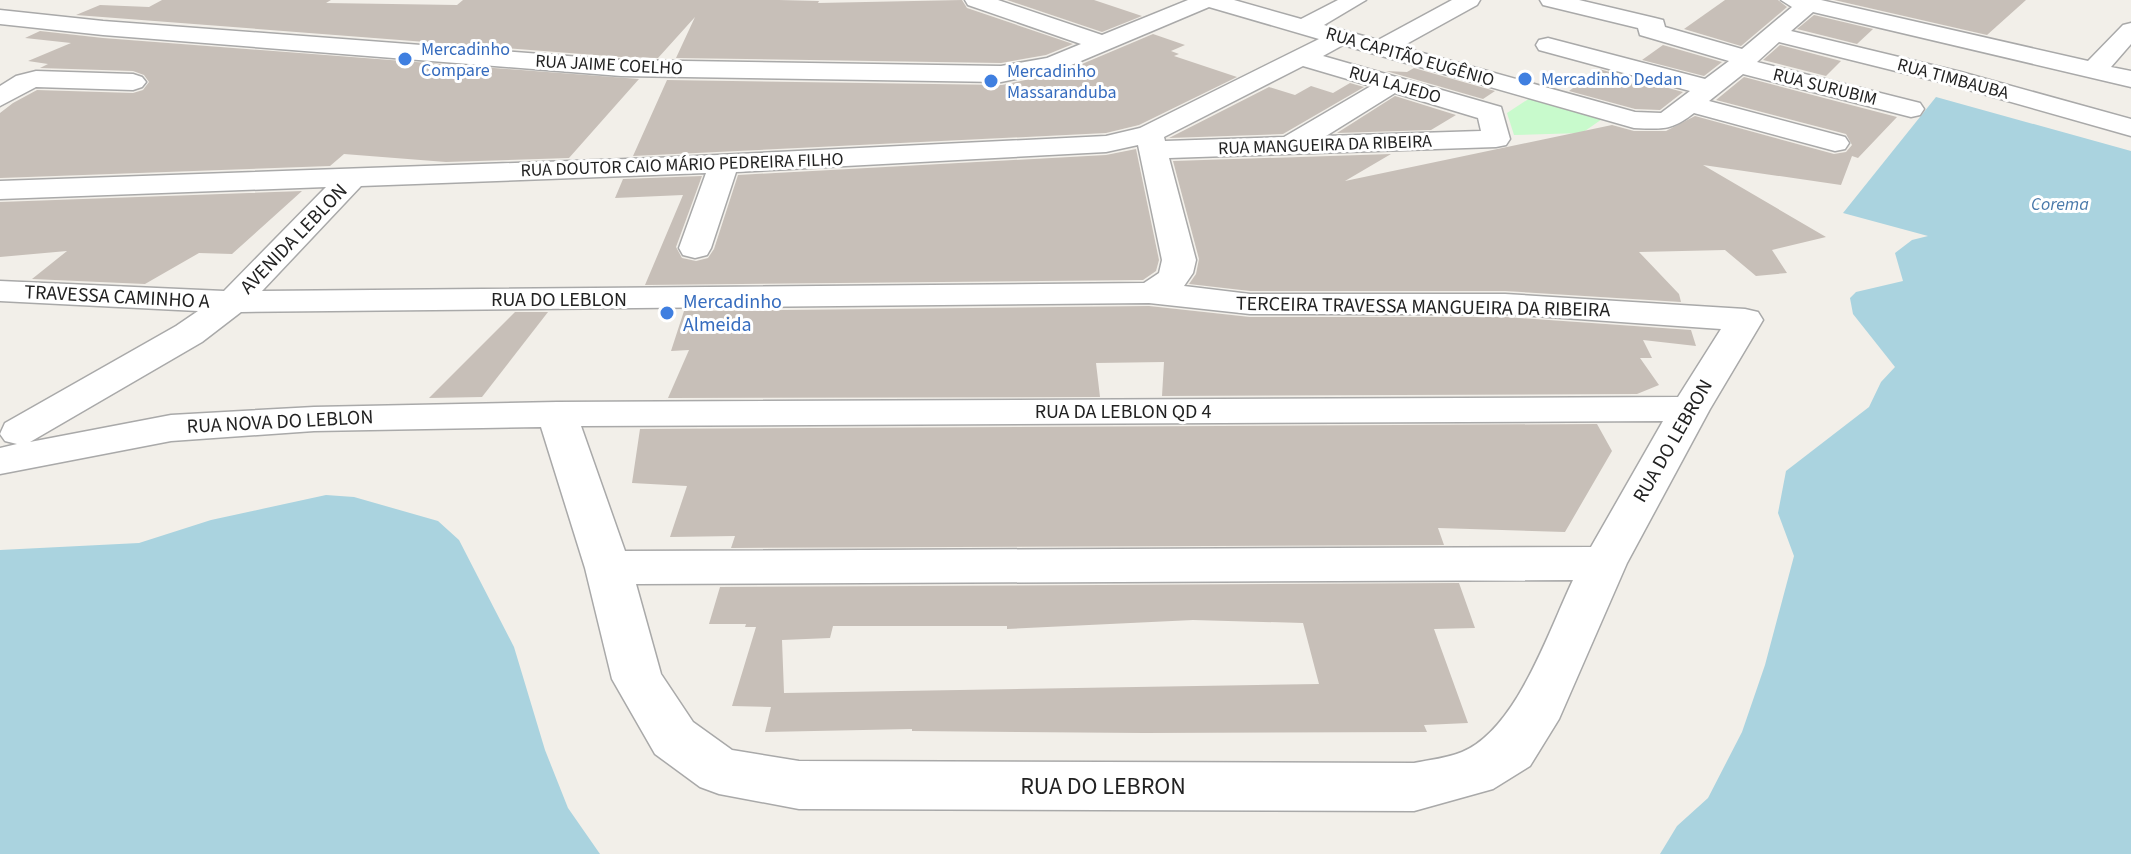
<svg xmlns="http://www.w3.org/2000/svg" width="2131" height="854" viewBox="0 0 2131 854" font-family="'Source Sans 3',sans-serif">
<style>
.park{fill:#c8facc}
.water{fill:#aad3df}
.building{fill:#c7bfb8;fill-rule:evenodd}
.lines{fill:none;stroke-linecap:round;stroke-linejoin:round}
.minor-casing{stroke:#a9a9a9;stroke-width:3}
.minor{fill:#fff;fill-rule:evenodd}
.shop-dot{fill:#3f7fe0;stroke:#fff;stroke-width:3}
.labels{text-anchor:middle;dominant-baseline:central;stroke-width:6;stroke-linejoin:round;paint-order:stroke}
.far-shop-label{font-size:18px;fill:#366cbe;stroke:#fff;text-anchor:start}
.far-street-label{font-size:18px;fill:#222;stroke:#fff}
.far-water-label{font-size:18px;font-style:italic;fill:#4a7aab;stroke:#fff}
.street-label{font-size:20px;fill:#222;stroke:#fff}
.shop-label{font-size:20px;fill:#366cbe;stroke:#fff;text-anchor:start}
.near-street-label{font-size:24px;fill:#222;stroke:#fff}
</style>
<rect width="100%" height="100%" fill="#f2efe9"/>
<!-- park -->
<polygon class="park" points="1533,96 1605,117 1582,133 1514,135 1507,113"/>
<!-- water -->
<g class="water">
<polygon points="1936,97 2131,151 2131,854 1660,854 1677,826 1708,798 1742,732 1765,665 1794,556 1778,513 1786,471 1869,407 1881,382 1895,367 1853,314 1850,298 1856,292 1903,281 1895,253 1912,240 1928,236 1843,213"/>
<polygon points="326,495 354,497 438,521 459,540 514,647 545,750 568,808 600,854 0,854 0,550 139,543 211,520"/>
</g>
<!-- building -->
<g class="building">
<polygon points="162,0 331,0 326,3 457,5 463,0 779,0 819,1 818,3 962,0 967,8 1073,44 1046,55 1001,63 676,58 695,17 658,58 621,57 76,15 100,5 149,7"/>
<polygon points="1007,0 1094,0 1142,16 1102,32"/>
<polygon points="1725,0 1778,0 1787,7 1741,46 1684,29"/>
<polygon points="1834,0 2026,0 1987,35"/>
<polygon points="1814,15 1873,29 1857,44 1797,29"/>
<polygon points="40,31 103,38 639,79 569,158 446,162 344,154 330,166 0,178 0,113 13,103 37,90 133,93 143,90 149,82 144,75 133,71 40,68 48,64 28,61 71,43 25,38"/>
<polygon points="1153,34 1185,45 1171,51 1179,54 1174,56 1237,77 1139,125 1106,133 633,156 667,80 1002,85 1063,72"/>
<polygon points="1663,45 1722,62 1704,76 1642,60"/>
<polygon points="1780,45 1841,61 1826,76 1763,60"/>
<polygon points="1414,68 1495,91 1483,99 1386,71 1407,72"/>
<polygon points="1599,69 1683,92 1660,110 1635,109 1569,91"/>
<polygon points="1744,77 1897,117 1858,158 1852,156 1841,185 1703,165 1826,237 1772,250 1787,273 1756,276 1725,250 1639,252 1679,294 1681,302 1505,291 1250,291 1189,284 1196,274 1199,259 1173,161 1391,154 1345,181 1612,125 1634,131 1666,131 1695,116 1834,154 1846,152 1852,145 1846,134 1716,100"/>
<polygon points="1350,83 1364,87 1283,134 1169,138 1269,87 1295,95 1311,86 1333,93"/>
<polygon points="1395,96 1456,115 1431,130 1337,133"/>
<polygon points="1136,149 1159,260 1156,271 1143,280 645,285 683,195 615,198 623,179 702,176 676,247 682,258 696,261 708,258 714,249 738,175 1106,155"/>
<polygon points="302,191 232,254 199,253 145,284 32,279 67,251 0,257 0,202"/>
<polygon points="1149,306 1250,317 1505,317 1691,330 1696,346 1643,340 1652,358 1640,358 1659,385 1637,394 1162,396 1164,362 1096,363 1100,397 668,398 689,350 671,351 684,311"/>
<polygon points="515,312 548,312 482,397 429,398"/>
<polygon points="1597,424 1612,451 1565,532 1438,528 1444,545 731,548 735,536 670,537 687,486 632,483 640,429"/>
<path d="M1459,583L1475,628L1434,629L1468,723L1424,725L1427,732L1144,733L912,731V729L765,732L771,707L732,706L756,627H745L746,624H709L720,587ZM1193,620L1303,623L1319,684L784,693L782,640L830,638L833,626H1007V629Z"/>
</g>
<g class="lines">
<!-- minor casing -->
<g class="minor-casing">
<g id="minor">
<path d="M965,0H998L1102,35L1188,0H1234L1301,19L1338,0H1366L1324,25L1378,40L1452,0H1480L1477,5L1401,47L1635,112L1661,113L1690,91L1539,50L1536,45L1539,40L1548,38L1705,79L1729,61L1640,35L1638,28L1543,5L1540,0H1579L1655,18L1663,20L1665,27L1742,49L1792,7L1781,0H1821L2088,61L2123,25L2131,23V44L2111,67L2131,71V87L1813,12L1791,31L1961,72L2131,119V136L1944,83L1779,42L1757,62L1920,103L1924,109L1920,115L1911,117L1743,74L1709,101L1845,137L1849,143L1845,149L1835,151L1694,113C1671,131 1662,129 1634,128L1343,45L1323,56L1501,107L1510,139L1506,145L1496,147L1169,158L1196,260L1193,273L1184,286L1250,294H1505L1745,309L1758,312L1763,320L1710,409L1627,563L1559,719L1530,766L1493,789L1414,811L799,809L719,794L700,787L655,754L612,679L585,568L541,427L314,431L171,441L0,474V448L17,444L5,441L0,434L5,423L176,326L198,311L0,301V281L224,291L326,187L0,199V181L655,158L1106,136L1140,128L1319,39L1209,7L1062,69L1001,82L621,76L103,35L0,24V10L103,21L621,60L1001,66L1047,58L1081,44L968,5ZM1303,66L1371,86L1284,137L1165,141L1164,137ZM1395,93L1478,118L1481,131L1326,136ZM1138,145L1162,260L1159,273L1144,283L262,291L361,186L706,173L679,248L683,255L695,258L707,255L711,248L736,172L1106,152ZM1149,303L1250,314H1505L1721,329L1678,397L557,402L314,407L171,415L30,442L202,342L241,312ZM1663,421L1591,547L625,551L581,426ZM1573,580C1548,632 1517,729 1462,752C1448,758 1429,760 1414,763L799,761L732,750L693,722L661,674L636,584Z"/>
<polygon points="36,71 133,74 142,77 146,82 142,87 133,90 36,87 0,106 0,86 16,76"/>
</g>
</g>
<!-- minor -->
<use href="#minor" class="minor"/>
</g>
<!-- markers -->
<g class="shop-dot">
<circle cx="405" cy="59" r="8"/>
<circle cx="1525" cy="79" r="8"/>
<circle cx="991" cy="81" r="8"/>
<circle cx="667" cy="313" r="8"/>
</g>
<g class="labels">
<!-- far-shop labels -->
<g class="far-shop-label">
<text x="421" y="49">Mercadinho<tspan x="421" dy="21">Compare</tspan></text>
<text x="1007" y="71">Mercadinho<tspan x="1007" dy="21">Massaranduba</tspan></text>
<text x="1541" y="79">Mercadinho Dedan</text>
</g>
<!-- far-street labels -->
<g class="far-street-label">
<text transform="translate(1410 57) rotate(16)">RUA CAPITÃO EUGÊNIO</text>
<text transform="translate(609 65) rotate(3)">RUA JAIME COELHO</text>
<text transform="translate(1953 79) rotate(15)">RUA TIMBAUBA</text>
<text transform="translate(1395 85) rotate(16)">RUA LAJEDO</text>
<text transform="translate(1825 87) rotate(14)">RUA SURUBIM</text>
<text transform="translate(1325 145) rotate(-2)">RUA MANGUEIRA DA RIBEIRA</text>
<text transform="translate(682 165) rotate(-2)">RUA DOUTOR CAIO MÁRIO PEDREIRA FILHO</text>
</g>
<!-- far-water labels -->
<g class="far-water-label">
<text x="2060" y="204">Corema</text>
</g>
<!-- street labels -->
<g class="street-label">
<text transform="translate(294 239) rotate(-46)">AVENIDA LEBLON</text>
<text transform="translate(117 297) rotate(3)">TRAVESSA CAMINHO A</text>
<text x="559" y="300">RUA DO LEBLON</text>
<text transform="translate(1423 307) rotate(1)">TERCEIRA TRAVESSA MANGUEIRA DA RIBEIRA</text>
<text x="1123" y="412">RUA DA LEBLON QD 4</text>
<text transform="translate(280 422) rotate(-3)">RUA NOVA DO LEBLON</text>
<text transform="translate(1673 441) rotate(-60)">RUA DO LEBRON</text>
</g>
<!-- shop labels -->
<g class="shop-label">
<text x="683" y="302">Mercadinho<tspan x="683" dy="23">Almeida</tspan></text>
</g>
<!-- near-street labels -->
<g class="near-street-label">
<text x="1103" y="786">RUA DO LEBRON</text>
</g>
</g>
</svg>
